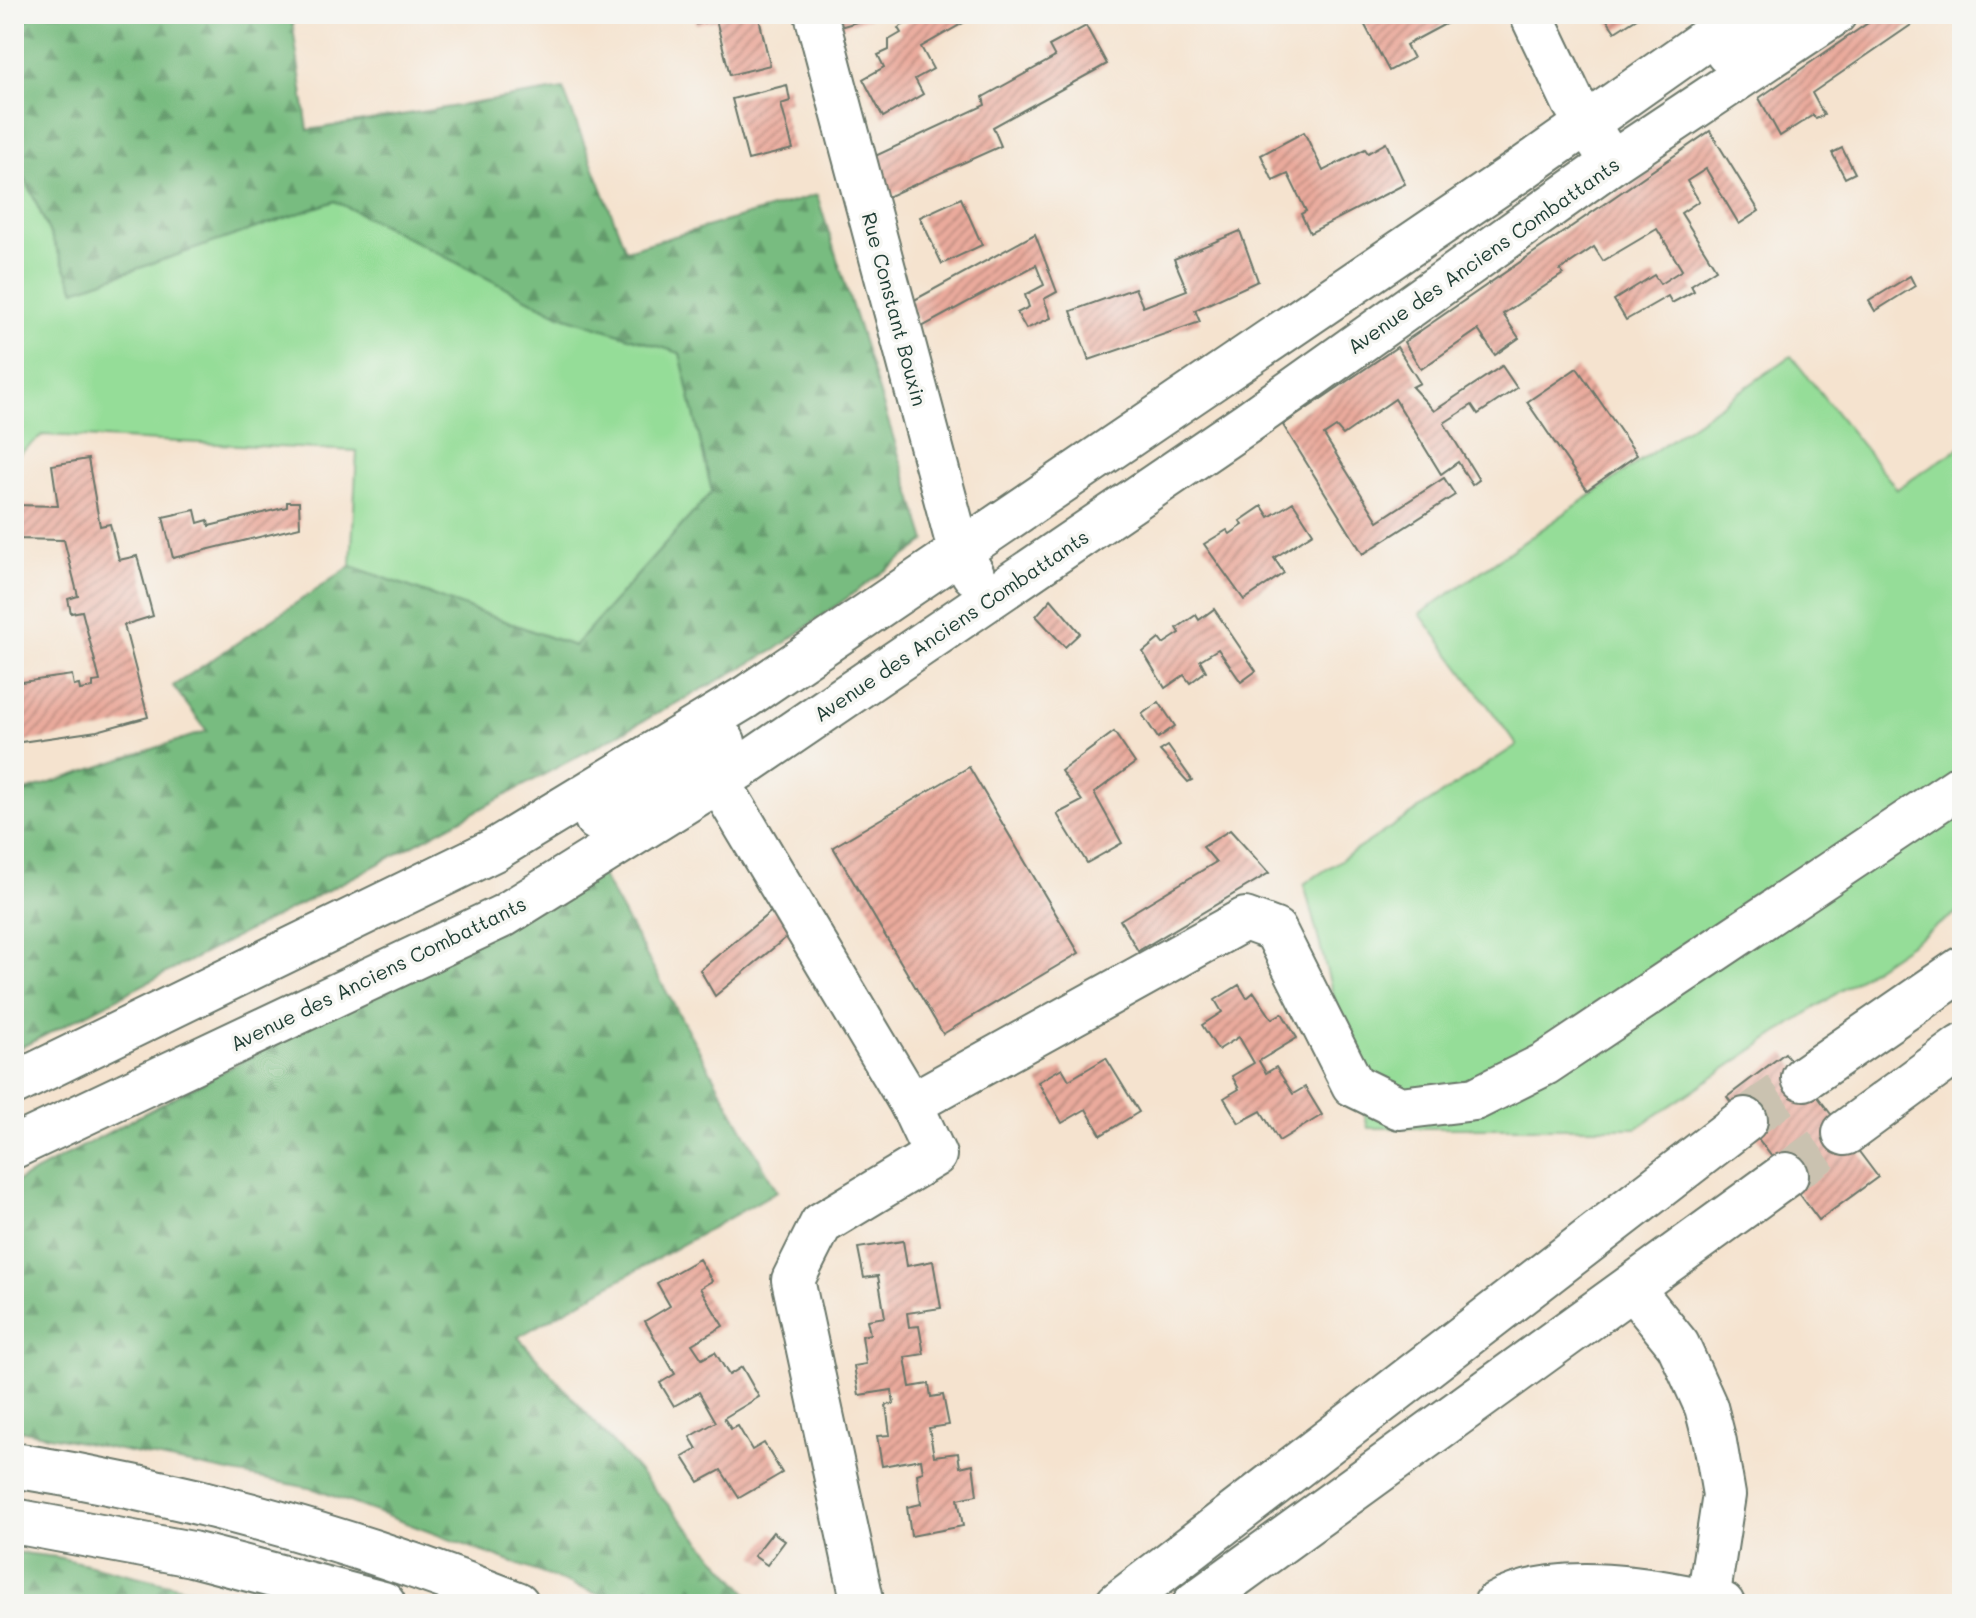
<svg xmlns="http://www.w3.org/2000/svg" width="1976" height="1618" viewBox="0 0 1976 1618" font-family="Mali,sans-serif">
<style>
.grass{fill:#95dd98;stroke:#5a8d66;stroke-width:2}
.forest{fill:url(#forest-firs);stroke:#4c7c5a;stroke-width:2}
.building{fill:url(#building-hatch)}
.lines{fill:none;stroke-linecap:round;stroke-linejoin:round}
.highway-tunnel{stroke:#cac2b0;stroke-width:44;stroke-dasharray:44 22;stroke-linecap:butt}
.minor-casing{stroke:#6a776a;stroke-width:46}
.major-casing{stroke:#6a776a;stroke-width:48}
.highway-casing{stroke:#6a776a;stroke-width:48}
.minor{stroke:#fff;stroke-width:42}
.major{stroke:#fff;stroke-width:44}
.highway{stroke:#fff;stroke-width:44}
.labels{text-anchor:middle;dominant-baseline:central;stroke-width:7;stroke-linejoin:round;paint-order:stroke}
.street-label{font-size:20px;fill:#1f3d34;stroke:#f6f6f2}
</style>
<defs>
<pattern id="forest-firs" width="22" height="20" patternUnits="userSpaceOnUse" patternTransform="scale(2)"><rect width="22" height="20" fill="#78bc80"/><path d="M5 1l3.5 6h-7zM16 11l3.5 6h-7z" fill="#629a6a"/></pattern>
<pattern id="building-hatch" width="6" height="6" patternUnits="userSpaceOnUse" patternTransform="scale(2)"><rect width="6" height="6" fill="#eaaa9c"/><path d="M-1 1l2-2M0 6l6-6M5 7l2-2" fill="none" stroke="#bd8c80"/></pattern>
</defs>
<rect width="100%" height="100%" fill="#f6f6f2"/>
<filter id="ink" filterUnits="userSpaceOnUse"><feTurbulence type="fractalNoise" baseFrequency=".0125" numOctaves="2"/><feDisplacementMap in="SourceGraphic" scale="16" xChannelSelector="R" yChannelSelector="G"/><feConvolveMatrix kernelMatrix="1 2 1 2 8 2 1 2 1" color-interpolation-filters="sRGB"/></filter>
<filter id="wash" filterUnits="userSpaceOnUse"><feTurbulence type="fractalNoise" baseFrequency=".006" numOctaves="4" result="noise"/><feDisplacementMap in="SourceGraphic" scale="32" xChannelSelector="R" yChannelSelector="G"/><feGaussianBlur stdDeviation="1.8" result="paint"/><feColorMatrix in="noise" values="0 0 0 0 0 0 0 0 0 0 0 0 0 0 0 0 0 1.4 0 .05"/><feComposite in="paint" operator="in"/></filter>
<g filter="url(#wash)">
<rect width="100%" height="100%" fill="#f5e3cf"/>
<!-- grass -->
<g class="grass">
<polygon points="14,153 75,290 335,201 560,315 680,353 712,492 574,646 351,566 357,451 43,435 14,458"/>
<polygon points="1791,356 1897,489 1962,446 1962,909 1637,1128 1368,1128 1304,884 1517,745 1420,614"/>
</g>
<!-- forest -->
<g class="forest">
<polygon points="37,14 291,14 308,130 563,89 626,250 817,195 926,541 775,650 367,870 14,1051 14,795 207,731 173,686 351,566 574,646 712,492 680,353 560,315 335,201 75,290 14,153 14,26"/>
<polygon points="599,870 777,1191 518,1337 757,1604 624,1604 314,1489 14,1429 14,1183"/>
<polygon points="14,1552 57,1557 252,1604 14,1604"/>
</g>
<g id="blocks">
<!-- building -->
<g class="building">
<polygon points="694,14 758,14 770,65 730,75 716,20 696,24"/>
<polygon points="836,14 869,14 870,18 840,27"/>
<polygon points="923,14 979,14 921,47 933,69 915,79 923,94 883,117 863,79 884,67 878,55 889,50 889,40 901,33 898,28"/>
<polygon points="1359,14 1444,14 1449,22 1406,45 1413,58 1389,71"/>
<polygon points="1603,14 1643,14 1615,32"/>
<polygon points="1881,14 1927,14 1812,93 1824,115 1816,119 1813,115 1780,136 1759,98"/>
<polygon points="1086,26 1107,64 993,127 1001,146 887,197 873,157 985,105 983,97 1055,57 1049,46"/>
<polygon points="787,85 790,101 781,104 793,149 748,160 732,99"/>
<polygon points="1710,131 1759,211 1739,224 1706,169 1687,181 1699,201 1681,213 1716,269 1691,285 1694,291 1672,303 1668,296 1626,320 1614,300 1654,275 1660,284 1682,270 1657,229 1603,261 1594,247 1560,270 1563,274 1503,314 1519,338 1495,355 1478,330 1421,369 1404,342"/>
<polygon points="1304,132 1323,171 1365,149 1368,153 1386,143 1405,184 1310,233 1301,214 1306,211 1288,174 1273,181 1261,155"/>
<polygon points="1842,148 1855,173 1845,178 1832,153"/>
<polygon points="961,198 982,245 942,264 920,217"/>
<polygon points="1240,231 1258,281 1195,310 1200,322 1089,360 1071,311 1135,288 1143,307 1187,290 1174,259"/>
<polygon points="1035,234 1057,292 1044,299 1051,318 1026,329 1017,313 1029,307 1025,295 1044,285 1036,265 922,327 909,303"/>
<polygon points="1910,276 1915,286 1875,311 1869,301"/>
<polygon points="1397,347 1420,383 1412,387 1434,411 1502,366 1517,388 1478,414 1472,405 1444,423 1479,480 1472,485 1458,462 1441,474 1395,399 1343,435 1336,427 1324,435 1378,521 1444,478 1455,495 1363,554 1283,425"/>
<polygon points="1577,368 1637,455 1587,490 1527,402"/>
<polygon points="88,459 100,526 110,524 119,560 137,556 153,616 124,625 148,717 97,731 14,743 14,683 72,675 74,686 79,685 80,690 93,688 93,682 100,681 82,611 71,613 68,599 78,596 64,540 14,539 14,505 58,506 52,465"/>
<polygon points="287,502 299,502 300,527 173,558 163,517 195,510 198,523 208,520 209,526 287,507"/>
<polygon points="1293,502 1313,533 1274,558 1284,573 1244,600 1204,544 1227,530 1230,534 1243,525 1240,521 1262,506 1269,517"/>
<polygon points="1051,599 1080,633 1065,647 1036,616"/>
<polygon points="1214,609 1256,671 1241,682 1218,649 1200,660 1206,671 1190,683 1184,675 1165,688 1143,652 1159,639 1163,644 1180,633 1177,628 1196,615 1199,620"/>
<polygon points="1159,702 1175,726 1158,738 1142,714"/>
<polygon points="1114,732 1135,763 1094,793 1122,843 1087,863 1057,814 1082,801 1061,771"/>
<polygon points="1168,746 1192,780 1188,782 1160,751"/>
<polygon points="969,767 1079,953 943,1034 833,847"/>
<polygon points="1230,830 1269,873 1138,951 1120,920 1216,862 1203,847"/>
<polygon points="779,905 794,931 715,996 700,970"/>
<polygon points="1239,985 1247,998 1254,992 1272,1019 1282,1013 1297,1038 1259,1061 1266,1073 1276,1067 1293,1094 1305,1087 1322,1115 1279,1141 1261,1111 1239,1123 1224,1098 1239,1089 1232,1076 1254,1063 1239,1037 1218,1050 1202,1025 1222,1012 1215,1000"/>
<polygon points="1785,1053 1878,1177 1819,1220 1727,1097"/>
<polygon points="1106,1058 1139,1112 1101,1135 1086,1109 1062,1123 1038,1082 1062,1068 1069,1080"/>
<polygon points="903,1241 907,1266 933,1261 941,1308 907,1313 909,1327 919,1326 924,1354 905,1357 910,1387 929,1384 931,1397 943,1395 949,1425 929,1428 934,1456 958,1453 960,1467 973,1464 977,1495 958,1499 963,1526 911,1536 907,1507 921,1504 917,1474 923,1472 921,1459 882,1466 877,1436 890,1435 886,1405 894,1404 892,1390 859,1395 854,1366 866,1364 862,1336 870,1334 867,1320 885,1317 878,1276 864,1278 858,1248"/>
<polygon points="699,1259 712,1281 700,1288 723,1326 692,1344 702,1359 715,1352 729,1375 742,1367 759,1397 724,1418 731,1429 738,1426 752,1450 764,1443 782,1473 739,1498 721,1470 699,1482 683,1457 697,1449 690,1437 716,1422 699,1392 674,1406 660,1383 675,1374 645,1321 670,1306 657,1283"/>
<polygon points="773,1532 785,1541 767,1565 754,1556"/>
</g>
</g>
</g>
<g filter="url(#ink)">
<use href="#blocks" fill-opacity="0" stroke="#6a776a" stroke-width="2"/>
<g class="lines">
<!-- highway-tunnel -->
<g class="highway-tunnel">
<polyline points="1745,1120 1804,1078"/>
<polyline points="1786,1175 1845,1133"/>
</g>
<!-- minor casing -->
<g class="minor-casing">
<g id="minor">
<polyline points="816,14 959,550 973,574"/>
<polyline points="1531,14 1573,102 1602,147"/>
<polyline points="1727,53 1782,14"/>
<polyline points="719,782 911,1104 935,1155 821,1224 793,1280 863,1604"/>
<polyline points="596,819 724,742"/>
<polyline points="14,1084 494,850 746,697 1522,169 1742,14"/>
<polyline points="911,1104 1245,919 1275,930 1353,1085 1400,1108 1475,1099 1545,1064 1962,785"/>
<polyline points="14,1147 503,916 748,763 1248,422 1613,162 1835,14"/>
<polyline points="1631,1287 1678,1345 1706,1407 1715,1442 1724,1495 1708,1600"/>
<path d="M1495,1604C1556,1570 1657,1589 1723,1604"/>
</g>
</g>
<!-- major casing -->
<g class="major-casing">
<g id="major">
<path d="M14,1465C186,1492 355,1540 517,1604"/>
<polyline points="14,1521 192,1554 383,1604"/>
</g>
</g>
<!-- highway casing -->
<g class="highway-casing">
<g id="highway">
<polyline points="1804,1078 1962,969"/>
<polyline points="1845,1133 1962,1047"/>
<polyline points="1118,1604 1745,1120"/>
<polyline points="1195,1604 1786,1175"/>
</g>
</g>
<!-- minor -->
<use href="#minor" class="minor"/>
<!-- major -->
<use href="#major" class="major"/>
<!-- highway -->
<use href="#highway" class="highway"/>
</g>
</g>
<g class="labels">
<!-- street labels -->
<g class="street-label">
<text transform="translate(1483 255) rotate(-35)">Avenue des Anciens Combattants</text>
<text transform="translate(895 309) rotate(75)">Rue Constant Bouxin</text>
<text transform="translate(951 625) rotate(-34)">Avenue des Anciens Combattants</text>
<text transform="translate(378 973) rotate(-26)">Avenue des Anciens Combattants</text>
</g>
</g>
<!-- margin -->
<rect width="1976" height="1618" fill="none" stroke="#f6f6f2" stroke-width="48"/>
</svg>
